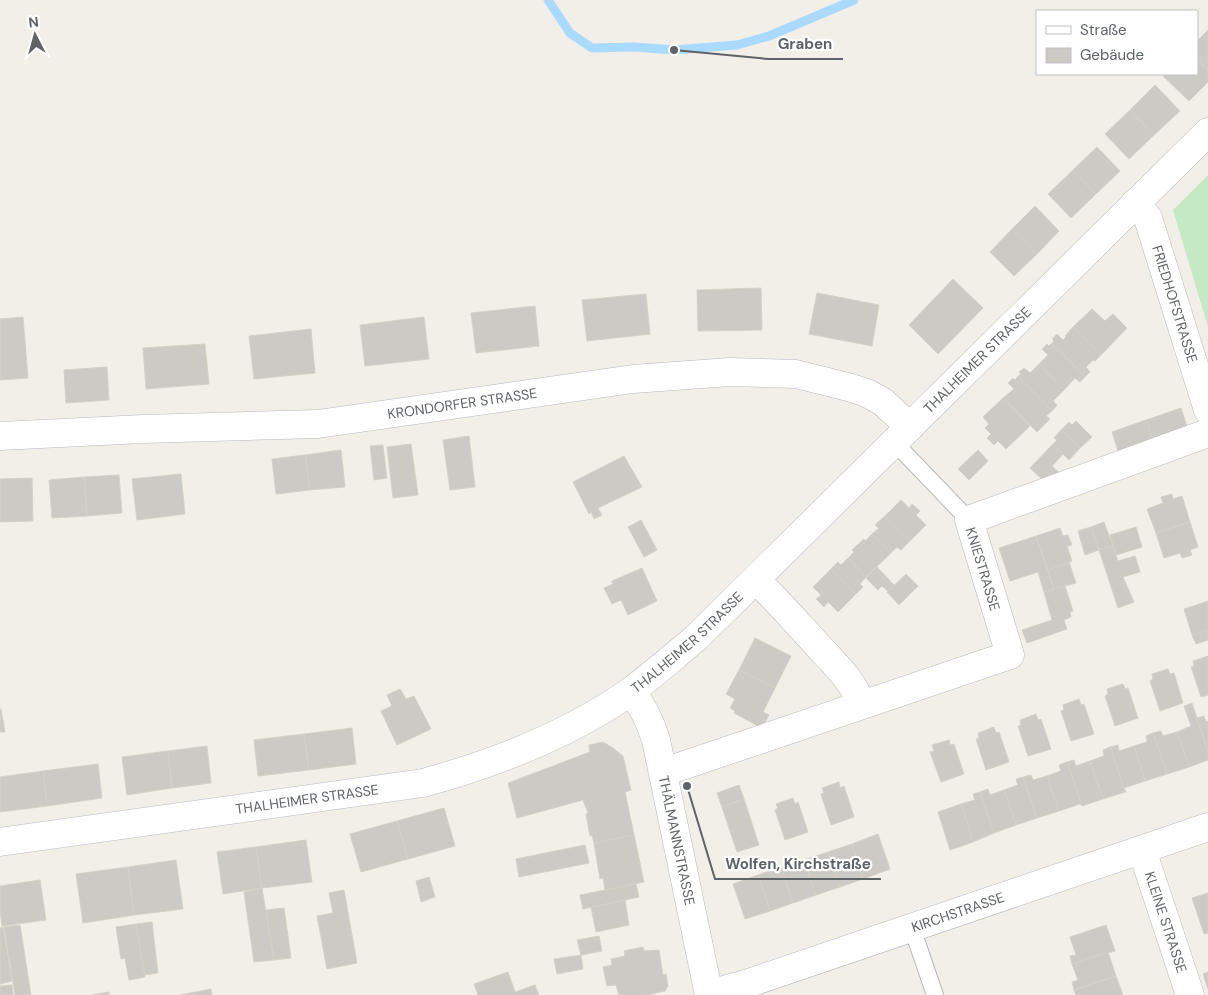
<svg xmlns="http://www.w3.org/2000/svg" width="1208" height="995" viewBox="0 0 1208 995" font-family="'DM Sans',sans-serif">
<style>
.green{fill:#c5e8c5}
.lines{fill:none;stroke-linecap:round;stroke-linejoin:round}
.stream{stroke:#aadaff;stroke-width:9}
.building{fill:#cccac5;stroke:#d6d1c6}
.lane-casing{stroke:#b5b8bc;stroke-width:18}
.street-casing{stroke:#b5b8bc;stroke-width:29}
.secondary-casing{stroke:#b6babf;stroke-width:29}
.lane{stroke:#fff;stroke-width:16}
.street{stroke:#fff;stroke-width:28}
.secondary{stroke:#fff;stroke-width:28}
.labels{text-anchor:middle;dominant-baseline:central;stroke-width:4.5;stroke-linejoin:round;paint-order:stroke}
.street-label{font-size:14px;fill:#5f6368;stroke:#fff}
.leader{fill:none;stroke:#5f6368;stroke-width:2}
.callout-dot{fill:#5f6368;stroke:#fff;stroke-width:2}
.callout-label{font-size:15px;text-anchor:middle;font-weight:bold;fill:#5f6368;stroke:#fff;stroke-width:4.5;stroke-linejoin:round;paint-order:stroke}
</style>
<rect width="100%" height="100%" fill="#f1efe8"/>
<!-- green -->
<polygon class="green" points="1208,175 1208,327 1173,210"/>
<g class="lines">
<!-- stream -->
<polyline class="stream" points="548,0 570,33 592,48 634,47 674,50 737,45 769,36 854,0"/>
</g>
<!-- building -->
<g class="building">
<polygon points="1208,30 1208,70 1197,60 1197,41"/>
<polygon points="1197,60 1208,70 1208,82 1189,101 1163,76 1165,74 1197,74"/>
<polygon points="1155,85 1180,111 1154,135 1130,110"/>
<polygon points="1130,110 1154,135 1129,159 1105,134"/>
<polygon points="1097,147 1120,171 1096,194 1073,170"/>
<polygon points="1073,170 1096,194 1071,218 1048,194"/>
<polygon points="1035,206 1059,231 1037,254 1012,229"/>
<polygon points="1012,229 1037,254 1014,276 990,252"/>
<polygon points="953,279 983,308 938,354 909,325"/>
<polygon points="761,288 762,330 698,331 697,290"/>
<polygon points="817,293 879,305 872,346 809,334"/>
<polygon points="646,294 650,334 587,341 582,300"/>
<polygon points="535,306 539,346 476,353 471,313"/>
<polygon points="1092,309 1105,321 1113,314 1127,328 1101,355 1073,327"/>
<polygon points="23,317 28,378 0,380 0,319"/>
<polygon points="424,317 429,359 365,366 360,325"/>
<polygon points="1073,327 1101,355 1095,361 1093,360 1086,367 1090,372 1085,377 1052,343 1054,341 1052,339 1057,334 1063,340 1066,337 1065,336"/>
<polygon points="311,329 315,373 254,379 249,336"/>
<polygon points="1052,343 1085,377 1080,382 1075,378 1064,390 1039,364 1048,355 1042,349 1047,344 1049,346"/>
<polygon points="205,344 209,384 146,389 143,348"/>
<polygon points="1039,364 1064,390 1053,401 1057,405 1052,411 1018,376 1021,374 1019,372 1024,368 1030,373"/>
<polygon points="107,367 109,400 66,403 64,370"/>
<polygon points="1018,376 1052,411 1046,416 1050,419 1037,432 1003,398 1014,389 1008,383 1013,378 1015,380"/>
<polygon points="1003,398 1030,426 1006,449 998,441 994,445 987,438 991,434 985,428 989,424 983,417"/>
<polygon points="1181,408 1189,433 1154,445 1146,420"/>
<polygon points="1146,420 1154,445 1120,457 1112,432"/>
<polygon points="1076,421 1092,437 1080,448 1061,430 1069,422 1072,425"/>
<polygon points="1061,430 1080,448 1069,460 1053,444 1057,440 1054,438"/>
<polygon points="469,436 475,487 450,490 443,440"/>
<polygon points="411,444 418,495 393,498 387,447"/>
<polygon points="1053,444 1063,454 1052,466 1065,478 1047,484 1030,468"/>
<polygon points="383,445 387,478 374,480 370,446"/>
<polygon points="341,450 345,487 310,490 305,455"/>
<polygon points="978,450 988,461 969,480 958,469"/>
<polygon points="305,455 310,490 276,494 272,459"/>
<polygon points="624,456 642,487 598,508 602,515 594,519 591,512 589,514 573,482"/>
<polygon points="181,474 185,514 137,520 132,479"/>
<polygon points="119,475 122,513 87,516 84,477"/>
<polygon points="84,477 87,516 52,518 49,480"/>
<polygon points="32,478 33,521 0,522 0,479"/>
<polygon points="1172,494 1173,499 1182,496 1190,522 1156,533 1147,509 1163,503 1161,497"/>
<polygon points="901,500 909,508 912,504 920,511 916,515 926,525 910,541 885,516"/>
<polygon points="885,516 910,541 901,550 897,547 891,553 872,534 879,528 875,525"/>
<polygon points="641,520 657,550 644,557 628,527"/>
<polygon points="1104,522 1113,546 1099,550 1091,527"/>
<polygon points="1190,522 1198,547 1190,550 1192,555 1182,558 1180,553 1164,558 1156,533"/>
<polygon points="1091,527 1099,550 1085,555 1078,531"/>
<polygon points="1136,527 1142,547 1116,555 1110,535"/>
<polygon points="1060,528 1063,536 1068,535 1072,545 1067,546 1072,561 1048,570 1036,536"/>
<polygon points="872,534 891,553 866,577 848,558 854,552 852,550 864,539 865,541"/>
<polygon points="1036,536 1054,589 1044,592 1038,572 1010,581 999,548"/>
<polygon points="1113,546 1118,561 1135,556 1140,572 1123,577 1134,602 1118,608 1099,550"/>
<polygon points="848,558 866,577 860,584 863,587 856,594 831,569 838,562 841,565"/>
<polygon points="1069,562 1076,583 1054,589 1048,570"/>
<polygon points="877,567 894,585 888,591 882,586 878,590 866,578"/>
<polygon points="642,568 657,601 628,615 621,600 612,604 604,588 613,584 612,581"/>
<polygon points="831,569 856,594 838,612 828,602 824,607 816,599 821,595 813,587"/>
<polygon points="906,574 918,586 899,605 887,592"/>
<polygon points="1065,586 1073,611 1070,612 1071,617 1064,620 1067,629 1027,643 1022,630 1052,620 1044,592"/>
<polygon points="1208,601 1208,630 1192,635 1184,609"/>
<polygon points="1208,630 1208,640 1196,644 1192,635"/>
<polygon points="755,638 791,656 775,688 739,670"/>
<polygon points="1208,656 1208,695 1201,697 1191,667 1194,666 1193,661"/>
<polygon points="1168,669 1170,674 1174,673 1183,703 1160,711 1150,681 1153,679 1152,674"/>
<polygon points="739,670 775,688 763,712 769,715 762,728 734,713 735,711 730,708 735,699 726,694"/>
<polygon points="1123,684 1125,689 1128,688 1138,718 1115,726 1105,696 1108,694 1107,689"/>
<polygon points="400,689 406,699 414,696 431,729 397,745 381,711 392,706 387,695"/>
<polygon points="1079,699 1081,705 1084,704 1094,734 1071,741 1061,711 1064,710 1063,705"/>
<polygon points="1192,703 1208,752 1208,760 1189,767 1177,732 1191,726 1184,706"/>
<polygon points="0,709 1,709 5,732 0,732"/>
<polygon points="1036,714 1038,720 1041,719 1051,749 1028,756 1018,726 1021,725 1020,720"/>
<polygon points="1204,716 1206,722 1208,721 1208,752 1197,718"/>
<polygon points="994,727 996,733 999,732 1009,762 986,770 976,739 979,738 978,733"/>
<polygon points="352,728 356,764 309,770 304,734"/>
<polygon points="1161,731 1163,736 1177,732 1189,767 1167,774 1153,733"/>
<polygon points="1153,733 1167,774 1145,781 1134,746 1147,742 1146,736"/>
<polygon points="304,734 309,770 258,776 254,740"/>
<polygon points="949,740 950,745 954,744 964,774 941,782 930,752 934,751 932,745"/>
<polygon points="603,742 613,748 623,756 631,790 625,792 634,835 594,843 592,835 590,836 586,814 588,813 583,800 517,818 508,783 590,752 589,745"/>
<polygon points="1118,745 1119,751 1134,746 1145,781 1124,788 1126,792 1125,792 1110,747"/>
<polygon points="207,746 211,783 172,788 168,751"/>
<polygon points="1110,747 1125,792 1103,799 1090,761 1104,756 1103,750"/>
<polygon points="168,751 172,788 127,795 122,757"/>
<polygon points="1074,760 1076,766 1090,761 1103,799 1082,806 1067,762"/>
<polygon points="1067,762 1082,806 1080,804 1059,811 1047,776 1061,771 1059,765"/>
<polygon points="98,764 102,798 47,806 43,771"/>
<polygon points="43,771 47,806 0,812 0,777"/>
<polygon points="1031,775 1033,780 1047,776 1059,811 1037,818 1023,777"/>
<polygon points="1023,777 1037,818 1016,825 1004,790 1018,785 1016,779"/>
<polygon points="839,782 840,788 844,786 854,817 831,825 821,794 824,793 822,788"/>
<polygon points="739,785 744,799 722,807 717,793"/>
<polygon points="988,789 990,795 1004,790 1016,825 994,833 980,792"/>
<polygon points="980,792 994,833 973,842 961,804 975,800 973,794"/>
<polygon points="793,798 795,804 798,802 808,832 785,840 775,810 778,808 776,804"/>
<polygon points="744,799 759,845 737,852 722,807"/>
<polygon points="961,804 973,842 950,850 938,812"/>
<polygon points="444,808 455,846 408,859 397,821"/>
<polygon points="397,821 408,859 361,872 350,834"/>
<polygon points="878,834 890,869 863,879 852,844"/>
<polygon points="634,835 644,882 605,890 603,878 600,879 594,843"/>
<polygon points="306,840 312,882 262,888 256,847"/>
<polygon points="852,844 863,879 840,887 828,852"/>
<polygon points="585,845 589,863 519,877 516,859"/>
<polygon points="256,847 262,888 223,894 217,852"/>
<polygon points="828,852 840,887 816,895 804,860"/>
<polygon points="176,860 183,909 134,915 128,867"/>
<polygon points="804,860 816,895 793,903 781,867"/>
<polygon points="128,867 134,915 83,923 76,874"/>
<polygon points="781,867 793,903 770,911 758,875"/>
<polygon points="758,875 770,911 745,919 733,884"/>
<polygon points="429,877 435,897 421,902 416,881"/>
<polygon points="40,880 46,920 2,926 0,911 0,886"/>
<polygon points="636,884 639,897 583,909 580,895"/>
<polygon points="262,888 274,960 254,962 244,892"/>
<polygon points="344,890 357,963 327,969 317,916 333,913 329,893"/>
<polygon points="1208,893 1208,933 1204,934 1192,898"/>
<polygon points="625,900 629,925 596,932 591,907"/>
<polygon points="284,908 291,958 274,960 266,910"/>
<polygon points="152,922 158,973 144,975 136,924"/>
<polygon points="136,924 145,977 129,980 125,958 121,959 116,927"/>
<polygon points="20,925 31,995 15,995 4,927"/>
<polygon points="1106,925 1115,951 1072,964 1070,956 1076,955 1070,937"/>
<polygon points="3,927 12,981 0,984 0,928"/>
<polygon points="599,936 602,951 581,955 577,940"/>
<polygon points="643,947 644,951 659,950 663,975 666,974 668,986 665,991 647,995 619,995 616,985 607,986 603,967 612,965 611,959 625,956 624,951"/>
<polygon points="1108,952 1116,976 1074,990 1072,982 1078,980 1072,964"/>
<polygon points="581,955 583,969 557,974 554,959"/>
<polygon points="508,972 515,992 535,985 539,995 478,995 474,984"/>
<polygon points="1208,972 1208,989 1203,974"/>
<polygon points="1116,976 1123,995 1076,995 1074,990"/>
<polygon points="12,985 13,995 0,995 0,986"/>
<polygon points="211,989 212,995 180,995"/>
<polygon points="109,992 109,995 92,995"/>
</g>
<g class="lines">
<!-- lane casing -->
<g class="lane-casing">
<g id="lane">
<polyline points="894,442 969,520"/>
<polyline points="912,928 935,995"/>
</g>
</g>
<!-- street casing -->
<g class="street-casing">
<g id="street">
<path id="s1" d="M1135,203L1148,218L1208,410"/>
<path id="s2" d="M0,436L143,429L318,424L633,379L730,372L796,374L848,387L867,393L883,402L910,427"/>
<path d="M756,580C779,602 799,625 820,648C836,665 855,683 861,705"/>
<path id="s3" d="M631,691C643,706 650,721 656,740L709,995"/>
<polyline points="664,772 1010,655 969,520 1208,433"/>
<path id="s4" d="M1142,850L1190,995"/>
<path id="s5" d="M709,994L746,984L1208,827"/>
</g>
</g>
<!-- secondary casing -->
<g class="secondary-casing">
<g id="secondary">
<path id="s6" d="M0,842L423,783C496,763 569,735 631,691C653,675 674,656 696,638L1208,132"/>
</g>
</g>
<!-- lane -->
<use href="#lane" class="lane"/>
<!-- street -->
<use href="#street" class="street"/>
<!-- secondary -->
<use href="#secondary" class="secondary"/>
</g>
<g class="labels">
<!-- street labels -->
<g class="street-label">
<text stroke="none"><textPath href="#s1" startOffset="110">FRIEDHOFSTRASSE</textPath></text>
<text stroke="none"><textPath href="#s6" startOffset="1135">THALHEIMER STRASSE</textPath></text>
<text stroke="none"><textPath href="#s2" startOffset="464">KRONDORFER STRASSE</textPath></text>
<text transform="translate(983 569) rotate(73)">KNIESTRASSE</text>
<text stroke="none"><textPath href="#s6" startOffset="730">THALHEIMER STRASSE</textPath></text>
<text stroke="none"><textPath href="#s6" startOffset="310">THALHEIMER STRASSE</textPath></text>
<text stroke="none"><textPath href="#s3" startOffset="158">THÄLMANNSTRASSE</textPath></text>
<text stroke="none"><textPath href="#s5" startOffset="262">KIRCHSTRASSE</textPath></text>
<text stroke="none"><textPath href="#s4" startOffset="76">KLEINE STRASSE</textPath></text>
</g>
</g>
<!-- callouts -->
<path class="leader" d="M674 50L768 59H843M687 786L715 879H881"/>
<g class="callout-dot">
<circle cx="674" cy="50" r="5"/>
<circle cx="687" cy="786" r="5"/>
</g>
<g class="callout-label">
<text x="805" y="49">Graben</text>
<text x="798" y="869">Wolfen, Kirchstraße</text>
</g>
<!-- legend -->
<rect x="1036" y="10" width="162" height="65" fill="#ffffff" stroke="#bfc1c3"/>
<rect x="1046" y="26" width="25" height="8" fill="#ffffff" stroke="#bfc1c3"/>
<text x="1080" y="35" font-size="15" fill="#5f6368">Straße</text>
<rect x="1046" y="48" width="25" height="15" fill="#cccac5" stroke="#bfc1c3"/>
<text x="1080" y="60" font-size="15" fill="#5f6368">Gebäude</text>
<!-- north arrow -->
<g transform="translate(35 35) rotate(354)" stroke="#ffffff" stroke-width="4" paint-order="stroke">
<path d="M0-4L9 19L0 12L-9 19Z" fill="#5f6368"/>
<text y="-8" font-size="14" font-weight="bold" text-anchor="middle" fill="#5f6368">N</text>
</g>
</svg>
